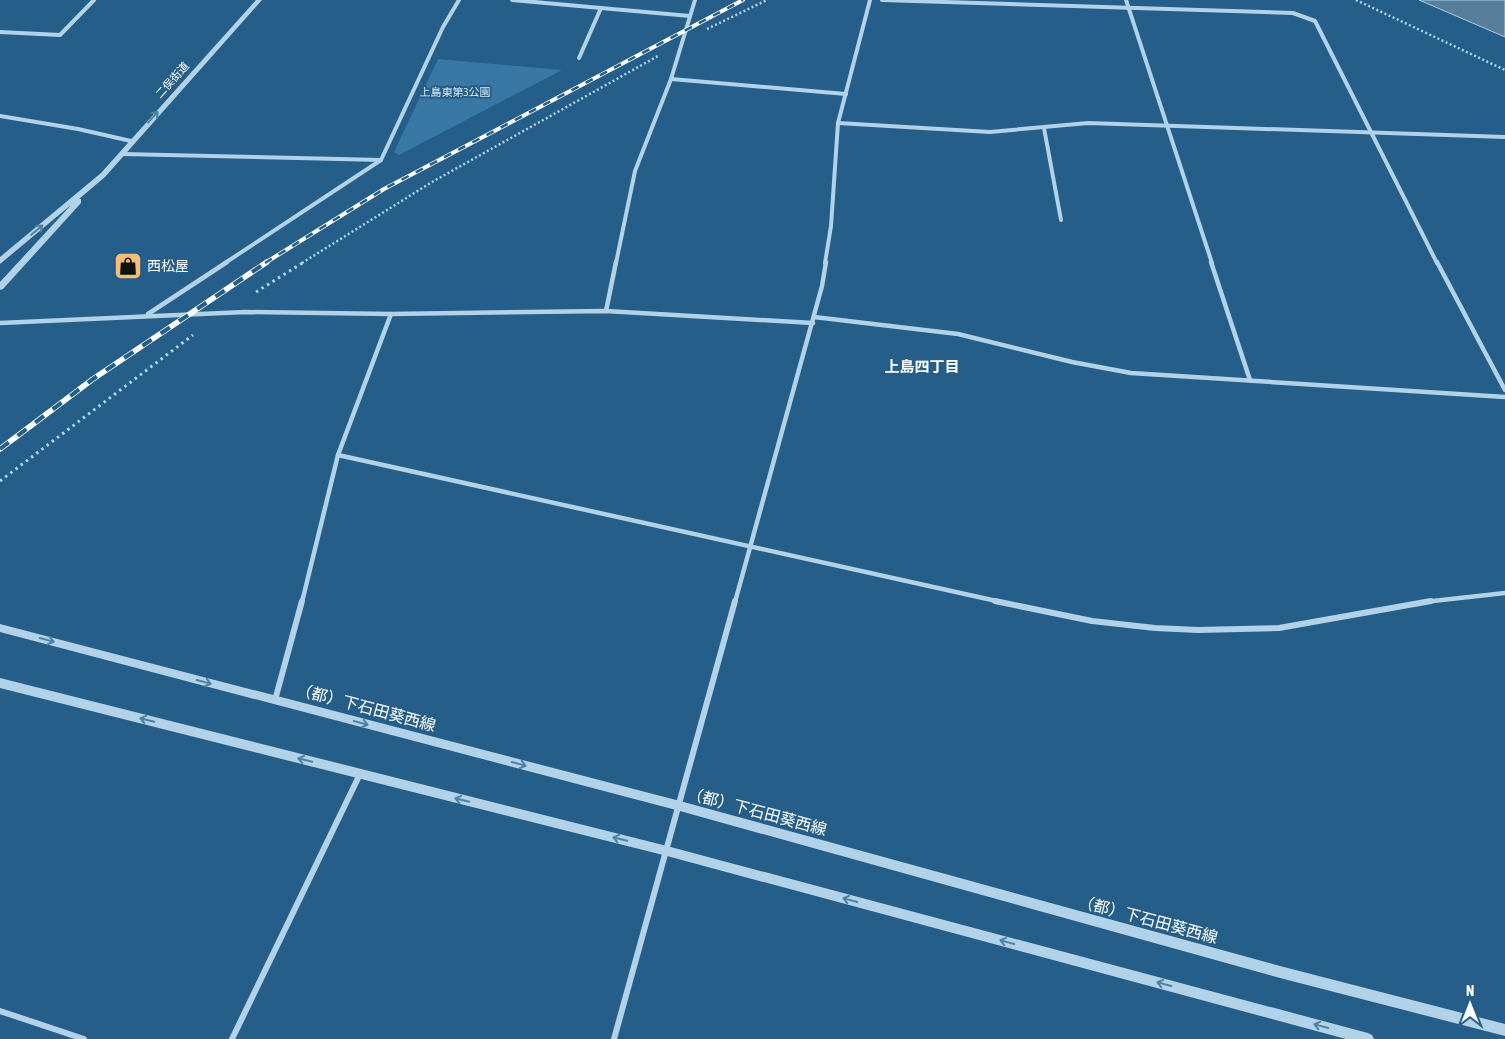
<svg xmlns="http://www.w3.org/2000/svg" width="1505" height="1039" viewBox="0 0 1505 1039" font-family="'Asap Condensed','Noto Sans JP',sans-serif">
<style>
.green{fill:#3978a5}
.water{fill:#577f9b;stroke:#a6ceea}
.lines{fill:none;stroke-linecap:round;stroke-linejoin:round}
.path-far1{stroke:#b1d2e9;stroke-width:2.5;stroke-dasharray:2 2.5;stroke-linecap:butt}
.path{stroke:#b1d2e9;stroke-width:3;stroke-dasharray:2.5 4;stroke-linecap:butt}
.minor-far2{stroke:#b1d2e9;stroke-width:4}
.minor-far1{stroke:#b1d2e9;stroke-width:4.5}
.minor{stroke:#b1d2e9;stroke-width:6}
.tertiary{fill:#b1d2e9;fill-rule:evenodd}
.rail-far1-casing{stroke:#fff;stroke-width:4}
.rail-casing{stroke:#fff;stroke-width:5.5}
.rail-far1{stroke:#255e88;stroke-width:2.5;stroke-dasharray:8;stroke-linecap:butt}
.rail{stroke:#255e88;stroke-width:4;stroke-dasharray:11;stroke-linecap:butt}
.oneway{stroke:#4f81a5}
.labels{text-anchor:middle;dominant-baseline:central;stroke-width:4;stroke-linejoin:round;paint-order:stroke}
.far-street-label{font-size:11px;fill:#fff;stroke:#255e88}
.far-park-label{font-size:11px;fill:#d5e9f7;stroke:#255e88}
.poi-label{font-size:14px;fill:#fff;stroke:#255e88;text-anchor:start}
.neighbourhood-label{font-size:15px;font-weight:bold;fill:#fff;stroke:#255e88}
.near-street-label{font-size:16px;fill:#fff;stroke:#255e88}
</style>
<rect width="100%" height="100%" fill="#255e88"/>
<!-- green -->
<polygon class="green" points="438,59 562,70 399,155 394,152"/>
<!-- water -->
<polygon class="water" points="1419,0 1505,0 1505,37"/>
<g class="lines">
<!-- path-far1 -->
<g class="path-far1">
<polyline points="1356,0 1505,70"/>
<polyline points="707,29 767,0"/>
<polyline points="302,263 432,182 658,56"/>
</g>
<!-- path -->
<g class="path">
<polyline points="256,292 304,262"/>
<polyline points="0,481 193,335"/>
</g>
<!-- minor-far2 -->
<g class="minor-far2">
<polyline points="512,0 690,16"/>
<polyline points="882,0 1293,13 1315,21 1437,263"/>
<polyline points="1126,0 1212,263"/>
<polyline points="0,32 60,35 94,0"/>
<polyline points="579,58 601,8"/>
<polyline points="671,79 846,94"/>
<polyline points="0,116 78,129 131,141"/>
<polyline points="838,123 990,132 1088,123 1505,137"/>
<polyline points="1044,128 1061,220"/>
<polyline points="122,154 381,160"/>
<polyline points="225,263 381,160 443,27 459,0"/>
<polyline points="616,263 635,171 671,79 695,0"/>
<polyline points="825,263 831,226 838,123 870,0"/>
</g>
<!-- minor-far1 -->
<g class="minor-far1">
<polyline points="1211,262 1250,380"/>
<polyline points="1437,262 1505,390"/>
<polyline points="606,311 616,262"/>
<polyline points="148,314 227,262"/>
<polyline points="814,317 958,334 1072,362 1131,373 1505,397"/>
<polyline points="0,323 245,312 391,314 606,311 813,323"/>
<polyline points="338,455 391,314"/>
<polyline points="302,602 338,455 1001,602"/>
<polyline points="735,602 822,286 826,262"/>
<polyline points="1424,602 1505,593"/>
</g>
<!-- minor -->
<g class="minor">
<polyline points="995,601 1092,621 1155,628 1198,630 1279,628 1431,601"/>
<polyline points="275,700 302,601"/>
<polyline points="0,1011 84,1039"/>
<polyline points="232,1039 360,774"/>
<polyline points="614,1039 735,601"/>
</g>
<!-- tertiary -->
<g class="tertiary">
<polygon points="256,0 262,0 105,177 79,199 81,199 81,203 3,289 0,290 0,282 71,205 0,264 0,257 101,173"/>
<polygon points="0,624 680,801 1280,966 1505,1024 1505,1036 1280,978 680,811 0,632"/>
<polygon points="0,678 667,846 1368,1033 1372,1035 1374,1039 1346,1039 667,856 0,688"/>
</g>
<!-- rail-far1 casing -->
<g class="rail-far1-casing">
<polyline id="rail-far1" points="265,263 384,189 743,0"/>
</g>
<!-- rail casing -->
<g class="rail-casing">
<polyline id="rail" points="0,449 93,379 267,262"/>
</g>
<!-- rail-far1 -->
<use href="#rail-far1" class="rail-far1"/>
<!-- rail -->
<use href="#rail" class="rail"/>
</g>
<!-- one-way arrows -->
<defs><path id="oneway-shaft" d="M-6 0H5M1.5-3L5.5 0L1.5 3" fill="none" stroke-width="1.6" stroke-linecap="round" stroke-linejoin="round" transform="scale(1.25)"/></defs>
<g class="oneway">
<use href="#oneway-shaft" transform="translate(153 117) rotate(-48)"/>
<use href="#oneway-shaft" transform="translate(37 230) rotate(-40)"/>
<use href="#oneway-shaft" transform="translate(47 640) rotate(15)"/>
<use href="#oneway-shaft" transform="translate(204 682) rotate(15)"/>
<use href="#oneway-shaft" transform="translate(147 720) rotate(-166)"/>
<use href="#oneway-shaft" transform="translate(361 723) rotate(15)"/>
<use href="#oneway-shaft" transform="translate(305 760) rotate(-166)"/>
<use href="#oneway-shaft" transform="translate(519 764) rotate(15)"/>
<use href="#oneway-shaft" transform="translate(462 800) rotate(-166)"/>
<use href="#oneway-shaft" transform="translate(620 839) rotate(-166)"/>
<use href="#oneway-shaft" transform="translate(850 900) rotate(-165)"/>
<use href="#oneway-shaft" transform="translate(1007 942) rotate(-165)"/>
<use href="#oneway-shaft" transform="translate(1164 984) rotate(-165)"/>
<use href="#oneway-shaft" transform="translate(1321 1026) rotate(-165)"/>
</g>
<!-- icons -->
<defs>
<g id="shop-square" transform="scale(1.4375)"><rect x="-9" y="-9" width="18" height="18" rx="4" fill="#f3be76" stroke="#255e88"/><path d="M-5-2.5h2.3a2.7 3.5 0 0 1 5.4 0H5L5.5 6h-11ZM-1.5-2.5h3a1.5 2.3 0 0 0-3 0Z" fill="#111"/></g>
</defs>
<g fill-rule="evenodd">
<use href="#shop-square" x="128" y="266"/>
</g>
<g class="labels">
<!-- far-street labels -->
<g class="far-street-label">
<text transform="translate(172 80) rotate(-48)">二俣街道</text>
</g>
<!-- far-park labels -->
<g class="far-park-label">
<text x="455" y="92">上島東第3公園</text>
</g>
<!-- poi labels -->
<g class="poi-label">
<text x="147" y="266">西松屋</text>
</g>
<!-- neighbourhood labels -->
<g class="neighbourhood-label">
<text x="922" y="366">上島四丁目</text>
</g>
<!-- near-street labels -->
<g class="near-street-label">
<text transform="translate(366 707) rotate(15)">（都）下石田葵西線</text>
<text transform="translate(757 811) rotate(15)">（都）下石田葵西線</text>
<text transform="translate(1148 919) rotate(15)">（都）下石田葵西線</text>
</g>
</g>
<!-- north arrow -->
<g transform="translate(1470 1004)" stroke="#255e88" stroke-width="4" paint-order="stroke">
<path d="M0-4L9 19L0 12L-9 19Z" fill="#ffffff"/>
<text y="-8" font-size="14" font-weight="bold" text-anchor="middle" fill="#ffffff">N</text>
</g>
</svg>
